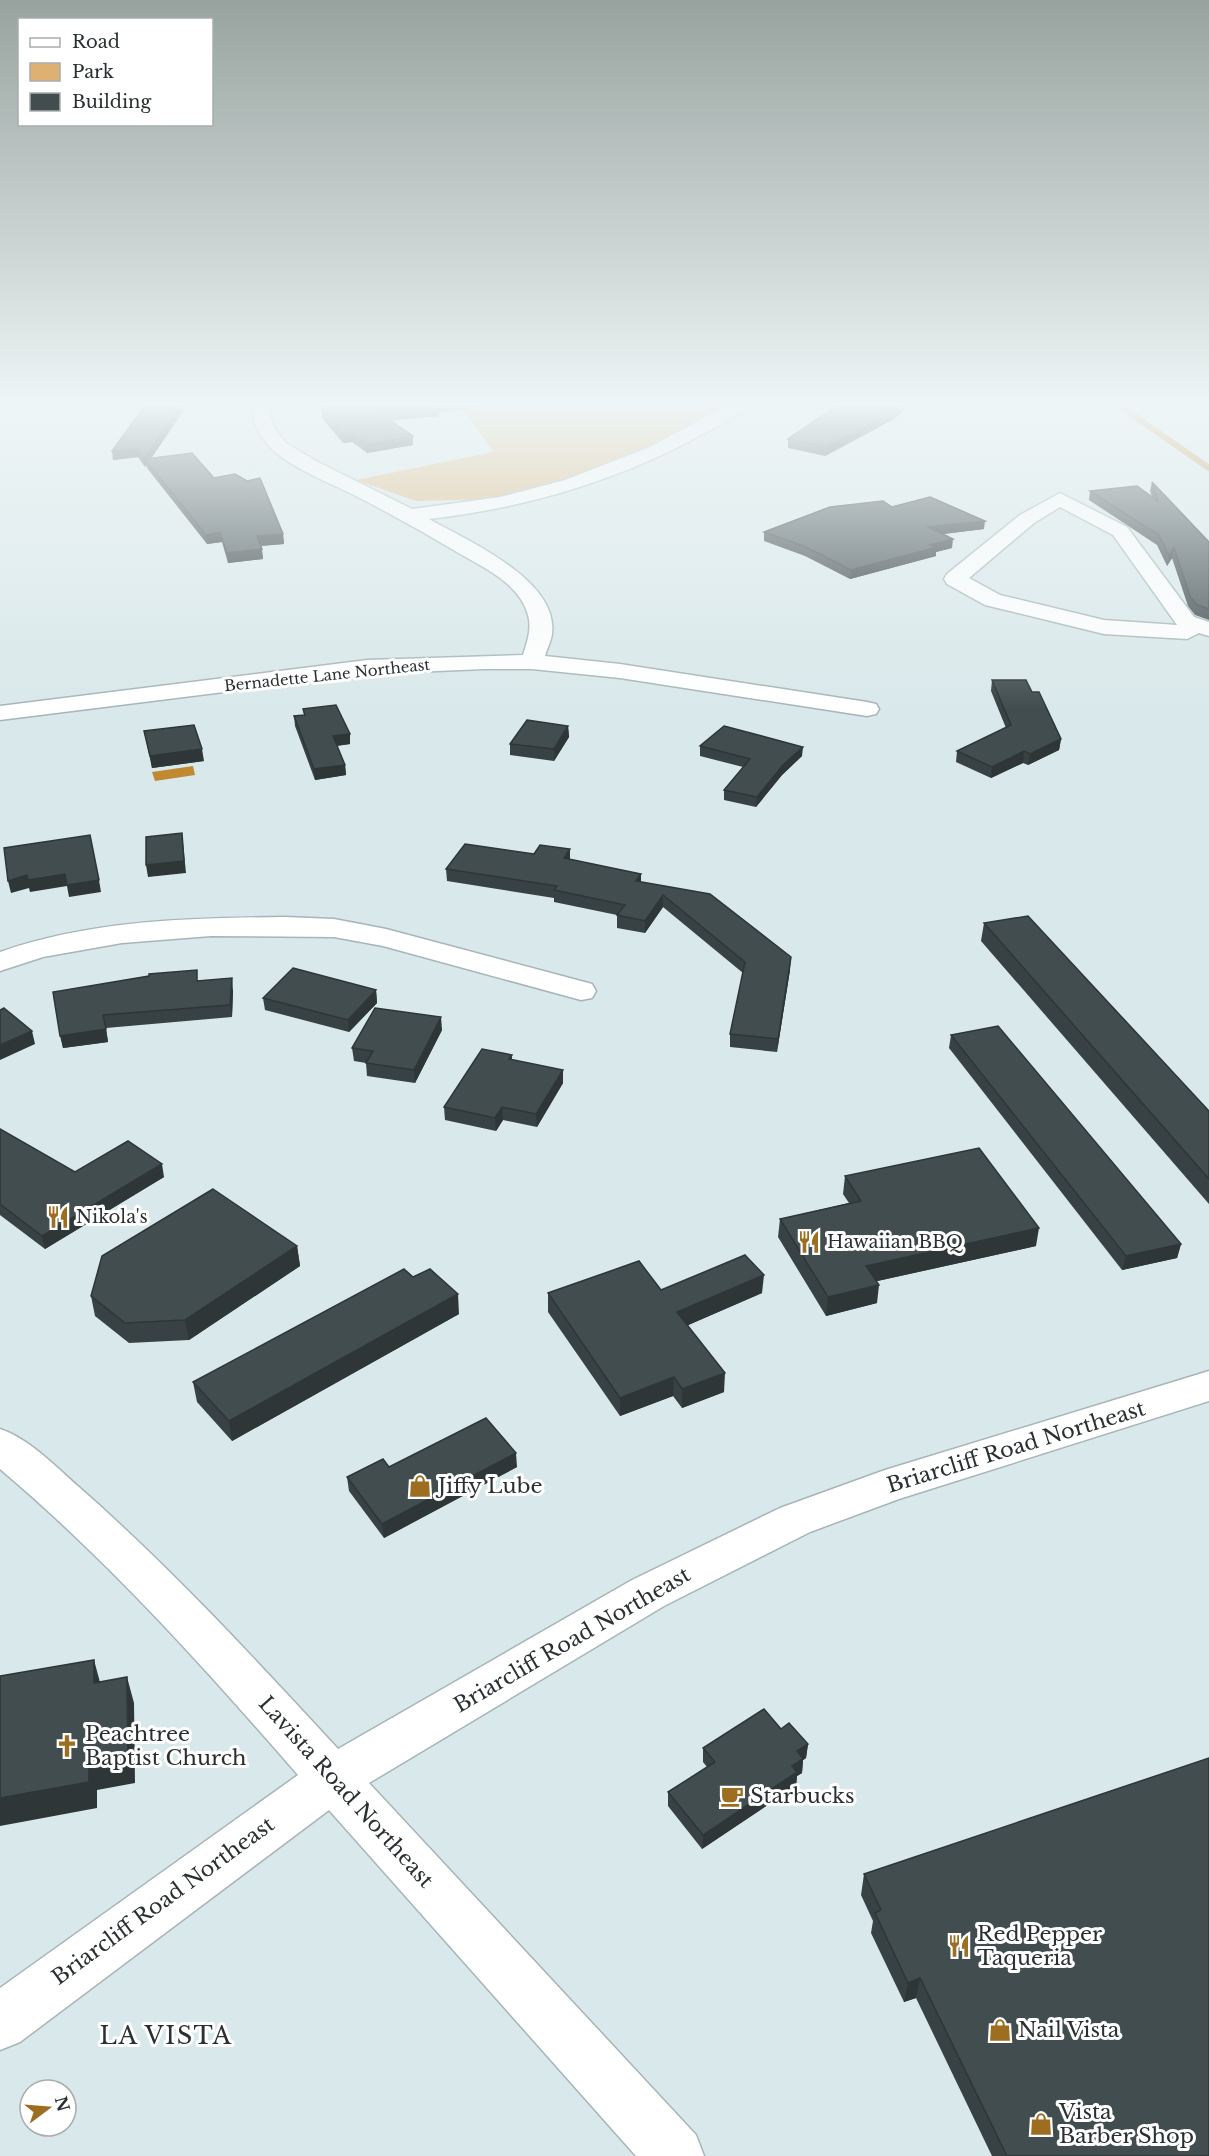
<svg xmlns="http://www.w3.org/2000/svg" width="1209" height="2156" viewBox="0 0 1209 2156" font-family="'Libre Baskerville',serif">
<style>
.green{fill:#deb172}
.water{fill:#c08932}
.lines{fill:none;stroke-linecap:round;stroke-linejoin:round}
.stream{stroke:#c08932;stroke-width:6}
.minor-casing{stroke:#a6b5b7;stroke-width:3}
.major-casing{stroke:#a6b5b7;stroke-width:3}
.minor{fill:#fff;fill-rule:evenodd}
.major{fill:#fff;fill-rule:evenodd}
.wall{fill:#384244}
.shaded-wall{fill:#2e3637}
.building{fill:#414d4f;stroke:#2e3637;stroke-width:1.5}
.labels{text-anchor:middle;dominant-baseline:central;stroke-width:6;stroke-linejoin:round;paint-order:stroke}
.far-street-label{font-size:15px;fill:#2a3031;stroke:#fff}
.poi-label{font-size:18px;fill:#2a3031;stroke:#fff;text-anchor:start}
.near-street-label{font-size:21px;fill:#2a3031;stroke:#fff}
.near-poi-label{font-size:21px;fill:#2a3031;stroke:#fff;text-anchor:start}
.near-neighbourhood-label{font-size:24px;letter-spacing:1.5px;fill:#2a3031;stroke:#fff}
</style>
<rect width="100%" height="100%" fill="#d9e8ea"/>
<!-- green -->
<polygon class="green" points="461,407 722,407 668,442 547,486 492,499 416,501 356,480 494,452"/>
<!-- water -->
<polygon class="water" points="193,766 195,775 155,781 152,772"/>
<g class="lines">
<!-- stream -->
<polyline class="stream" points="1121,407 1209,468"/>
<!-- minor casing -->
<g class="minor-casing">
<g id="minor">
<path d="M253,407H271L270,416L275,429L286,443L316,461L412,509L500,497L565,480L650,447L724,407H745C736,419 716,427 703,434C618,481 525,508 429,519C468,541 559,580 552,634C551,641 547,649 545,656L620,664L867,702L876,704L879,709L876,714L867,716L620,678L532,669H484L367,674L0,720V706L367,660L523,655C527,642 532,629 528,615C520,585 487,569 462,555C427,534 391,514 354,495C328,482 296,470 274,451C263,441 251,423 253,407Z"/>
<path d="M1060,493L1127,527L1194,617L1209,622V636L1199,633L1187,639L1104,634L985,605L947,584L944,579L947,574L1020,515ZM1060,507L1113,535L1177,625L1104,620L1000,595L969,578L1034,523Z"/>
<path d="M285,917L334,919L386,929L592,984L596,991L592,998L581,1000L383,946L334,937L211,936L122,943L43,957L0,971V952C91,920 190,918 285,917Z"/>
</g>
</g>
<!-- major casing -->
<g class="major-casing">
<path id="major" d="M1209,1371V1401L899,1499L810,1532L664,1606L369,1783L696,2135L704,2156H636L329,1810L20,2042L0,2050V1988L298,1775C204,1667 109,1561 0,1469V1429C30,1439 57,1468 80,1488C172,1569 255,1659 338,1749L632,1580L780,1508L885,1470Z"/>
</g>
<!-- minor -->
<use href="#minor" class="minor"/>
<!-- major -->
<use href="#major" class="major"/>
</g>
<!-- wall -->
<g class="wall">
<polygon points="144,407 186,407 151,458 214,478 283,534 284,544 261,546 263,559 228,563 222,542 207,544 147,468 146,465 145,467 138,457 113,460"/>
<polygon points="323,407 479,407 479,408 439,412 439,416 390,420 413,436 413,445 367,453 352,442 343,443 322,418 322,410"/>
<polygon points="835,407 908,407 894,419 825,456 788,448 788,439"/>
<polygon points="1152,482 1209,542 1209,620 1195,615 1188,606 1172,558 1167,566 1157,545 1089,500 1090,491 1152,497 1150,491"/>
<polygon points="892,507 984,529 943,534 952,548 936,552 936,556 850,579 805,556 764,541 764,532"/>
<polygon points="992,680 1032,692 1061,739 1059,750 1028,765 1023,763 991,778 956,762 957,751 1006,728 991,691"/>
<polygon points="303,709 350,734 350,744 337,746 345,765 346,775 315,780 295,726 294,716 304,715"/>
<polygon points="568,726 569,737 554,761 510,755 510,744"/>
<polygon points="144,731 204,761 152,768"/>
<polygon points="700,746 802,756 782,775 756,807 724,800 724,790 743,767 700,756"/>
<polygon points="570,849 570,859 641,874 641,882 790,970 777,1052 730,1047 730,1034 743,973 663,907 645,933 617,928 617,915 554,902 554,898 447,881 446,869"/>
<polygon points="984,923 1209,1111 1209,1204 981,941"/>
<polygon points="199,981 233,991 232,1017 106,1028 108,1042 63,1048 53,992"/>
<polygon points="376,990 377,1003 349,1032 265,1010 263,998"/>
<polygon points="442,1030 415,1083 367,1076 366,1063 354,1061 352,1048"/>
<polygon points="951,1035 1181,1244 1177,1258 1122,1270 949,1048"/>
<polygon points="512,1055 512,1059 563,1083 537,1127 503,1120 496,1131 445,1120 444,1107"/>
<polygon points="0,1129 75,1172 164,1177 45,1249 0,1215"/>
<polygon points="845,1176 1036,1246 877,1281 877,1303 826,1316 778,1237 780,1219 849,1203 843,1194"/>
<polygon points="297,1246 300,1266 189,1340 129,1343 95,1316 91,1296"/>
<polygon points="413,1277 459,1314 232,1441 197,1402 193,1382"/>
<polygon points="661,1290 762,1293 688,1325 724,1392 682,1408 673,1396 620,1416 548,1312 548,1293"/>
<polygon points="389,1467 517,1467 384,1538 349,1491 347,1477"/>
<polygon points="781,1729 808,1744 806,1758 803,1760 802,1773 797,1776 796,1786 702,1849 668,1806 668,1792 707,1767 703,1762 703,1748"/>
<polygon points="864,1874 1209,2156 992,2156 916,1998 904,2002 871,1933 873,1921 861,1895"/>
</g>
<!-- shaded-wall -->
<g class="shaded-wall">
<polygon points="179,407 186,407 148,463 145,459 146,465 145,467 144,458"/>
<polygon points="433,407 479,407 479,408 439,412 439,416 380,421 379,412"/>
<polygon points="899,407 908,407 894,419 825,456 826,447"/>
<polygon points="351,433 352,442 343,443 342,434"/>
<polygon points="413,436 413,445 367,453 366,444"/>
<polygon points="137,449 138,457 113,460 112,451"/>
<polygon points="985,521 984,529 927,536 928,527"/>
<polygon points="220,532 222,542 207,544 206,535"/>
<polygon points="283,534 284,544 258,546 257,536"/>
<polygon points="953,539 952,548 936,552 936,556 850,579 851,570 930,545"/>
<polygon points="1174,548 1172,558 1167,566 1169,556"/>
<polygon points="262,549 263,559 228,563 227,553"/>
<polygon points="568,726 569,737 554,761 554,749"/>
<polygon points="350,734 350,744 334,746 333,736"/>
<polygon points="1061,739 1059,750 1028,765 1030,754"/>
<polygon points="803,747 802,756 782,775 756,807 757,797 783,765"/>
<polygon points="202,749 204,761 152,768 150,756"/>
<polygon points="1024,751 1023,763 991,778 992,767"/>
<polygon points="345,765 346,775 315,780 314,769"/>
<polygon points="182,833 186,873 148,877 146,865"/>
<polygon points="570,849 570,861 564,858"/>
<polygon points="65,874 99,880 101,892 69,897 67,886 30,892 29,888 11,893 8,881 27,875"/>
<polygon points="641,874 641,886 636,881"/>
<polygon points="663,895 663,907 645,933 645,921"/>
<polygon points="791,957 790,970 777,1052 778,1039"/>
<polygon points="232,978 233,991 232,1017 230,1005"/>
<polygon points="376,990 377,1003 349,1032 348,1020"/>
<polygon points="441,1017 442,1030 415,1083 414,1070"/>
<polygon points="106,1029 108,1042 63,1048 60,1036"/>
<polygon points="32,1031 35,1044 0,1060 0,1045"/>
<polygon points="563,1070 563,1083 537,1127 536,1114"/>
<polygon points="502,1107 503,1120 496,1131 495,1118"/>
<polygon points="162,1164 164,1177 45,1249 42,1236"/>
<polygon points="1039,1228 1036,1246 864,1284 866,1266"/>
<polygon points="1181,1244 1177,1258 1122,1270 1126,1256"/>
<polygon points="297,1246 300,1266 189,1340 185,1320"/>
<polygon points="764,1275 762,1293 677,1330 677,1312"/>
<polygon points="879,1285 877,1303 826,1316 828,1297"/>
<polygon points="458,1294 459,1314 232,1441 229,1421"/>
<polygon points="725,1373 724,1392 682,1408 682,1389"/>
<polygon points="674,1377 673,1396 620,1416 620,1398"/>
<polygon points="516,1453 517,1467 384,1538 382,1524"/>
<polygon points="94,1660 101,1686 94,1683"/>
<polygon points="127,1677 134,1703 135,1783 97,1790 97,1808 0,1826 0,1798 89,1763"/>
<polygon points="808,1744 806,1758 803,1760 802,1773 797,1776 796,1786 702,1849 703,1835 792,1766 797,1751"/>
<polygon points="920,1978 916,1998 904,2002 908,1983"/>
</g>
<!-- building -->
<g class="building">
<polygon points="144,407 179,407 144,458 137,449 112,451"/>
<polygon points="323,407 434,407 379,412 413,436 366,444 351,433 342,434 322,410"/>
<polygon points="835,407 899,407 895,411 826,447 788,439"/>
<polygon points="192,453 214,478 235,474 247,481 260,478 283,534 257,536 262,549 227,553 220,532 206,535 145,459"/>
<polygon points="1152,482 1209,542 1209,609 1197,605 1190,596 1174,548 1169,556 1159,535 1090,491 1137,486 1158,501"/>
<polygon points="930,497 985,521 928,527 953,539 930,545 937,547 851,570 806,547 764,532 830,507 883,501 892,507"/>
<polygon points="992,680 1026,680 1032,692 1039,692 1061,739 1030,754 1024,751 992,767 957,751 1011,725"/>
<polygon points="336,705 350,734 333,736 345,765 314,769 294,716 305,715 303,709"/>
<polygon points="527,720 568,726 554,749 510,744"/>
<polygon points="194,725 202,749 150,756 144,731"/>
<polygon points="724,726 803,747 783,765 757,797 724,790 750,759 700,746"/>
<polygon points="182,833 184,861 146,865 146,837"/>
<polygon points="90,835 99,880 67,885 65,874 28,880 27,875 8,881 4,848"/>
<polygon points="465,844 534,854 540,845 570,849 564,858 641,874 636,881 710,894 791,957 778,1039 730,1034 745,962 663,895 645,921 617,915 625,905 554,890 557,886 446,869"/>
<polygon points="1028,916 1209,1111 1209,1179 984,923"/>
<polygon points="293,968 376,990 348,1020 263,998"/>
<polygon points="197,970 197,981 232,978 230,1005 103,1015 106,1029 60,1036 53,992 149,976 149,974"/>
<polygon points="4,1008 32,1031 0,1045 0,1010"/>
<polygon points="375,1008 441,1017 414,1070 366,1063 373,1051 352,1048"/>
<polygon points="998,1026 1181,1244 1126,1256 951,1035"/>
<polygon points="482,1049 512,1055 509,1059 563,1070 536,1114 502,1107 495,1118 444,1107"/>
<polygon points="0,1129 75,1172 128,1141 162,1164 42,1236 0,1204"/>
<polygon points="979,1148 1039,1228 866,1266 879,1285 828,1297 780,1219 861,1201 845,1176"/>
<polygon points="213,1189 297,1246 185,1320 125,1323 91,1296 102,1256"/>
<polygon points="745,1255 764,1275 677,1312 725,1373 682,1389 674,1377 620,1398 548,1293 639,1261 661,1290"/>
<polygon points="404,1269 413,1277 430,1269 458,1294 229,1421 193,1382"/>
<polygon points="486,1418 516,1453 382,1524 347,1477 383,1459 389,1467"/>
<polygon points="94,1660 94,1683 127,1677 128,1757 89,1763 89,1782 0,1798 0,1676"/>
<polygon points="764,1709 781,1729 789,1723 808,1744 797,1751 803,1759 792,1766 797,1772 703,1835 668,1792 715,1762 703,1748"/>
<polygon points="1209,1758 1209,2156 1007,2156 920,1978 908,1983 875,1913 881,1910 864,1874"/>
</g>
<!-- sky -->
<linearGradient id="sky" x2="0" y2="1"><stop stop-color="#98a39f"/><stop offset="0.57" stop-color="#eef5f6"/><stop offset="1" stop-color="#eef5f6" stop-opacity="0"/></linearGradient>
<rect width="1209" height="709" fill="url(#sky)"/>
<!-- icons -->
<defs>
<g id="restaurant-bare" transform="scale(1.8)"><path d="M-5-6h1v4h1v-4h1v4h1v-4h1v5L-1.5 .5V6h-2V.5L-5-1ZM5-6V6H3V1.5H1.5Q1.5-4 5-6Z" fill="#9d6d20" stroke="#fff" stroke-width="2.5" paint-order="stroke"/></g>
<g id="shop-bare" transform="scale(1.8)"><path d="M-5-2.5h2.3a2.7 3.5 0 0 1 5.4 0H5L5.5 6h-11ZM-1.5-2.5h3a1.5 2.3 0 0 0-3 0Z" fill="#9d6d20" stroke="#fff" stroke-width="2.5" paint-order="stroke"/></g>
<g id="church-bare" transform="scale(1.8)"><path d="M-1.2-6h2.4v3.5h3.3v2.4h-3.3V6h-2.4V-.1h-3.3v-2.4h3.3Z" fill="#9d6d20" stroke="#fff" stroke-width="2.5" paint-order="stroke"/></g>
<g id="cafe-bare" transform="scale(1.8)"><path d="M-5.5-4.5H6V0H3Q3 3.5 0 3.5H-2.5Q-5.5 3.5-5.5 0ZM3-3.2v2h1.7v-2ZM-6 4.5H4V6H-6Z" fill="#9d6d20" stroke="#fff" stroke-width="2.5" paint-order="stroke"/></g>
</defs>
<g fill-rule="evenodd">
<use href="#restaurant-bare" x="58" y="1217"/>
<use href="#restaurant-bare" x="809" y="1242"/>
<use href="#shop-bare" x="420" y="1486"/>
<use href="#church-bare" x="67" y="1746"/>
<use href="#cafe-bare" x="732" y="1796"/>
<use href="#restaurant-bare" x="959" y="1946"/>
<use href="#shop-bare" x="1000" y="2030"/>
<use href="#shop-bare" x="1041" y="2124"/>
</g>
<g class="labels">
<!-- far-street labels -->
<g class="far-street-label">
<text transform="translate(327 675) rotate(-6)">Bernadette Lane Northeast</text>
</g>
<!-- poi labels -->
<g class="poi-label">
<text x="76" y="1217">Nikola's</text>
<text x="827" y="1242">Hawaiian BBQ</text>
</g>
<!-- near-street labels -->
<g class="near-street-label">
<text transform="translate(1016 1447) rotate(-17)">Briarcliff Road Northeast</text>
<text transform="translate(572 1640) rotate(-30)">Briarcliff Road Northeast</text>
<text transform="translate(346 1792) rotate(48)">Lavista Road Northeast</text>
<text transform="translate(163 1901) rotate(-36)">Briarcliff Road Northeast</text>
</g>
<!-- near-poi labels -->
<g class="near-poi-label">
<text x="438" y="1486">Jiffy Lube</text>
<text x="85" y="1734">Peachtree<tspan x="85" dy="24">Baptist Church</tspan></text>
<text x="750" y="1796">Starbucks</text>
<text x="977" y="1934">Red Pepper<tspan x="977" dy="24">Taqueria</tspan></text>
<text x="1018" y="2030">Nail Vista</text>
<text x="1059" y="2112">Vista<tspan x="1059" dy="24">Barber Shop</tspan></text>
</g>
<!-- near-neighbourhood labels -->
<g class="near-neighbourhood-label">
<text x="166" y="2035">LA VISTA</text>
</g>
</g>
<!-- legend -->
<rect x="18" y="18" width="195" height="108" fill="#ffffff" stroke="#aaacad" stroke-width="1.5"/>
<rect x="30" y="38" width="30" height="9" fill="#ffffff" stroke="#aaacad" stroke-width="1.5"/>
<text x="72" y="48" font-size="18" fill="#2a3031">Road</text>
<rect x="30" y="63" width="30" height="18" fill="#deb172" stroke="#aaacad" stroke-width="1.5"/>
<text x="72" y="78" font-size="18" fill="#2a3031">Park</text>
<rect x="30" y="93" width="30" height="18" fill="#414d4f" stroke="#aaacad" stroke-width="1.5"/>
<text x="72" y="108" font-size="18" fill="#2a3031">Building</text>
<!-- north arrow -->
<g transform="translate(48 2108) rotate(74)"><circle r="28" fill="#ffffff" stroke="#aaacad" stroke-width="1.5"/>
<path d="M0-4.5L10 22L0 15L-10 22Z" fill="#9d6d20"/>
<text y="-9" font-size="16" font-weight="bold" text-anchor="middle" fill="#2a3031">N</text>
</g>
</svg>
